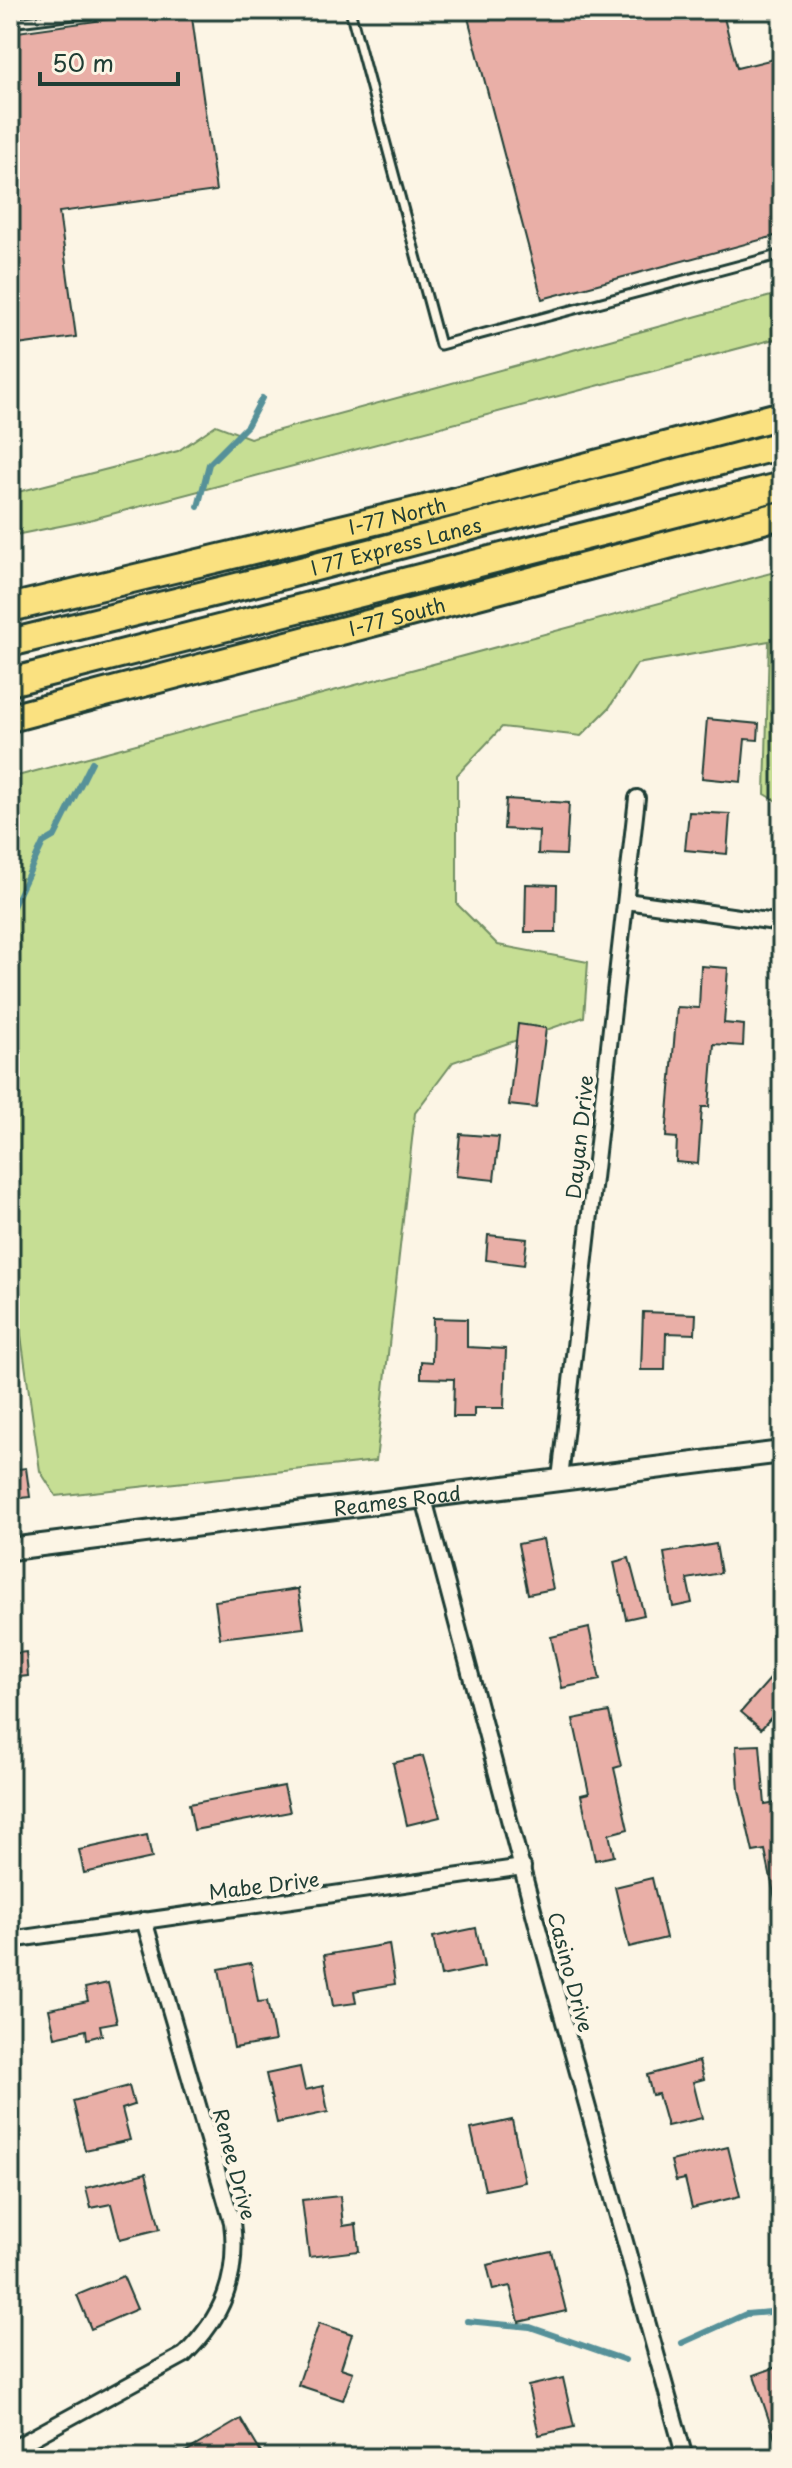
<svg xmlns="http://www.w3.org/2000/svg" width="792" height="2468" viewBox="0 0 792 2468" font-family="'Playpen Sans',sans-serif">
<style>
.green{fill:#c6de94;stroke:#728e64;stroke-width:2}
.lines{fill:none;stroke-linecap:round;stroke-linejoin:round}
.stream{stroke:#579199;stroke-width:6}
.building{fill:#e9afa7;stroke:#1f3d34;stroke-width:2}
.service-casing{stroke:#1f3d34;stroke-width:13}
.minor-casing{stroke:#1f3d34;stroke-width:20}
.secondary-casing{stroke:#1f3d34;stroke-width:26}
.motorway-casing{stroke:#1f3d34;stroke-width:32}
.service{stroke:#fcf5e5;stroke-width:7}
.minor{stroke:#fcf5e5;stroke-width:14}
.secondary{stroke:#fcf5e5;stroke-width:20}
.motorway{stroke:#fae180;stroke-width:26}
.labels{text-anchor:middle;dominant-baseline:central;stroke-width:8;stroke-linejoin:round;paint-order:stroke}
.street-label{font-size:20px;fill:#1f3d34;stroke:#fcf5e5}
</style>
<rect width="100%" height="100%" fill="#fcf5e5"/>
<filter id="ink" filterUnits="userSpaceOnUse"><feTurbulence type="fractalNoise" baseFrequency=".0125" numOctaves="2"/><feDisplacementMap in="SourceGraphic" scale="16" xChannelSelector="R" yChannelSelector="G"/><feConvolveMatrix kernelMatrix="1 2 1 2 8 2 1 2 1" color-interpolation-filters="sRGB"/></filter>
<g filter="url(#ink)">
<!-- green -->
<g class="green">
<polygon points="782,293 782,337 85,521 10,536 10,494 178,451 216,425 250,438"/>
<polygon points="782,570 782,804 765,794 769,641 637,664 609,708 581,736 502,727 457,775 457,904 498,945 588,962 584,1017 453,1062 415,1113 376,1461 56,1496 40,1471 10,1257 10,778"/>
</g>
<g class="lines">
<!-- stream -->
<g class="stream">
<polyline points="198,507 209,464 247,426 262,398"/>
<polyline points="10,913 43,843 55,836 92,762"/>
<polyline points="467,2321 530,2327 625,2360"/>
<polyline points="682,2343 746,2314 782,2311"/>
</g>
</g>
<!-- building -->
<g class="building">
<polygon points="174,10 191,10 216,191 59,212 76,337 10,346 10,33"/>
<polygon points="466,10 722,10 737,68 782,57 782,234 542,299"/>
<polygon points="707,719 759,724 758,740 745,739 741,782 702,778"/>
<polygon points="506,799 569,803 566,855 538,854 539,831 504,829"/>
<polygon points="689,812 730,814 727,854 685,850"/>
<polygon points="526,884 557,885 556,932 525,932"/>
<polygon points="701,966 728,968 724,1023 744,1025 743,1046 714,1044 709,1107 702,1107 698,1164 676,1162 677,1138 666,1137 677,1007 699,1008"/>
<polygon points="518,1024 546,1028 536,1108 509,1105"/>
<polygon points="460,1134 499,1137 494,1180 456,1176"/>
<polygon points="488,1235 527,1239 524,1265 486,1260"/>
<polygon points="643,1312 696,1314 695,1334 666,1333 665,1370 641,1370"/>
<polygon points="433,1318 467,1319 467,1347 506,1349 504,1408 474,1408 474,1417 453,1417 454,1379 421,1378 421,1361 432,1362"/>
<polygon points="26,1468 30,1497 10,1499 10,1470"/>
<polygon points="543,1539 553,1589 528,1594 518,1544"/>
<polygon points="716,1544 721,1573 687,1579 692,1603 673,1607 664,1553"/>
<polygon points="629,1558 644,1615 626,1619 614,1562"/>
<polygon points="298,1589 304,1628 220,1638 215,1601"/>
<polygon points="589,1628 600,1680 562,1688 551,1637"/>
<polygon points="26,1652 28,1676 10,1678 10,1654"/>
<polygon points="770,1679 782,1690 782,1705 761,1729 741,1712"/>
<polygon points="609,1712 621,1766 614,1768 628,1829 609,1834 614,1856 595,1860 581,1795 589,1793 573,1719"/>
<polygon points="760,1745 765,1805 782,1802 782,1822 774,1823 782,1862 782,1898 775,1899 765,1850 753,1852 739,1790 736,1746"/>
<polygon points="423,1756 440,1817 407,1825 393,1763"/>
<polygon points="284,1786 290,1812 194,1830 189,1804"/>
<polygon points="147,1835 152,1858 84,1873 79,1850"/>
<polygon points="652,1878 666,1938 629,1947 615,1887"/>
<polygon points="476,1928 484,1967 441,1976 433,1937"/>
<polygon points="389,1944 395,1984 354,1991 356,2003 333,2006 324,1955"/>
<polygon points="251,1963 258,2002 267,2001 275,2041 234,2048 219,1969"/>
<polygon points="108,1983 117,2022 100,2025 102,2035 87,2039 86,2030 55,2037 49,2009 88,2001 85,1988"/>
<polygon points="699,2061 704,2079 693,2082 702,2118 667,2126 658,2094 652,2095 647,2075"/>
<polygon points="300,2067 305,2090 323,2086 328,2112 277,2123 266,2074"/>
<polygon points="129,2086 134,2105 122,2109 130,2140 85,2150 73,2101"/>
<polygon points="512,2120 525,2182 485,2190 471,2129"/>
<polygon points="728,2147 740,2196 692,2208 685,2179 676,2181 671,2161"/>
<polygon points="146,2173 160,2229 120,2239 111,2204 91,2208 86,2188"/>
<polygon points="340,2196 343,2226 356,2224 359,2251 309,2257 302,2200"/>
<polygon points="551,2251 566,2311 519,2322 510,2286 493,2290 487,2265"/>
<polygon points="123,2276 137,2309 91,2329 77,2295"/>
<polygon points="319,2323 352,2334 341,2368 353,2372 343,2400 298,2385"/>
<polygon points="782,2365 782,2450 779,2450 754,2375"/>
<polygon points="563,2378 574,2427 539,2435 528,2386"/>
<polygon points="241,2419 264,2458 175,2458"/>
</g>
<g class="lines">
<!-- service casing -->
<g class="service-casing">
<g id="service">
<polyline points="350,10 440,345 782,254"/>
<polyline points="10,23 114,10"/>
</g>
</g>
<!-- minor casing -->
<g class="minor-casing">
<g id="minor">
<polyline points="626,901 782,923"/>
<polyline points="560,1479 637,798"/>
<polyline points="423,1495 536,1921 685,2458"/>
<polyline points="10,1940 523,1867"/>
<path d="M10,2450L184,2355C223,2317 239,2277 232,2222L144,1920"/>
</g>
</g>
<!-- secondary casing -->
<g class="secondary-casing">
<g id="secondary">
<path id="s1" d="M10,1549L782,1452"/>
</g>
</g>
<!-- motorway casing -->
<g class="motorway-casing">
<g id="motorway">
<path id="s2" d="M10,608L425,509L782,415"/>
<path id="s3" d="M10,643L289,574L782,445"/>
<polyline points="10,682 782,486"/>
<path id="s4" d="M10,718L782,515"/>
</g>
</g>
<!-- service -->
<use href="#service" class="service"/>
<!-- minor -->
<use href="#minor" class="minor"/>
<!-- secondary -->
<use href="#secondary" class="secondary"/>
<!-- motorway -->
<use href="#motorway" class="motorway"/>
</g>
</g>
<g class="labels">
<!-- street labels -->
<g class="street-label">
<text stroke="none"><textPath href="#s2" startOffset="398">I-77 North</textPath></text>
<text stroke="none"><textPath href="#s3" startOffset="398">I 77 Express Lanes</textPath></text>
<text stroke="none"><textPath href="#s4" startOffset="400">I-77 South</textPath></text>
<text transform="translate(579 1137) rotate(-84)">Dayan Drive</text>
<text stroke="none"><textPath href="#s1" startOffset="390">Reames Road</textPath></text>
<text transform="translate(264 1885) rotate(-7)">Mabe Drive</text>
<text transform="translate(571 1972) rotate(75)">Casino Drive</text>
<text transform="translate(235 2164) rotate(75)">Renee Drive</text>
</g>
</g>
<!-- margin -->
<rect width="792" height="2468" fill="none" stroke="#fcf5e5" stroke-width="40"/>
<rect x="20" y="20" width="752" height="2428" fill="none" stroke="#1f3d34" stroke-width="3" filter="url(#ink)"/>
<!-- scale -->
<path d="M40 72v12h138v-12" fill="none" stroke="#1f3d34" stroke-width="4"/>
<text x="52" y="72" font-size="24" fill="#1f3d34" stroke="#fcf5e5" stroke-width="6" paint-order="stroke">50 m</text>
</svg>
